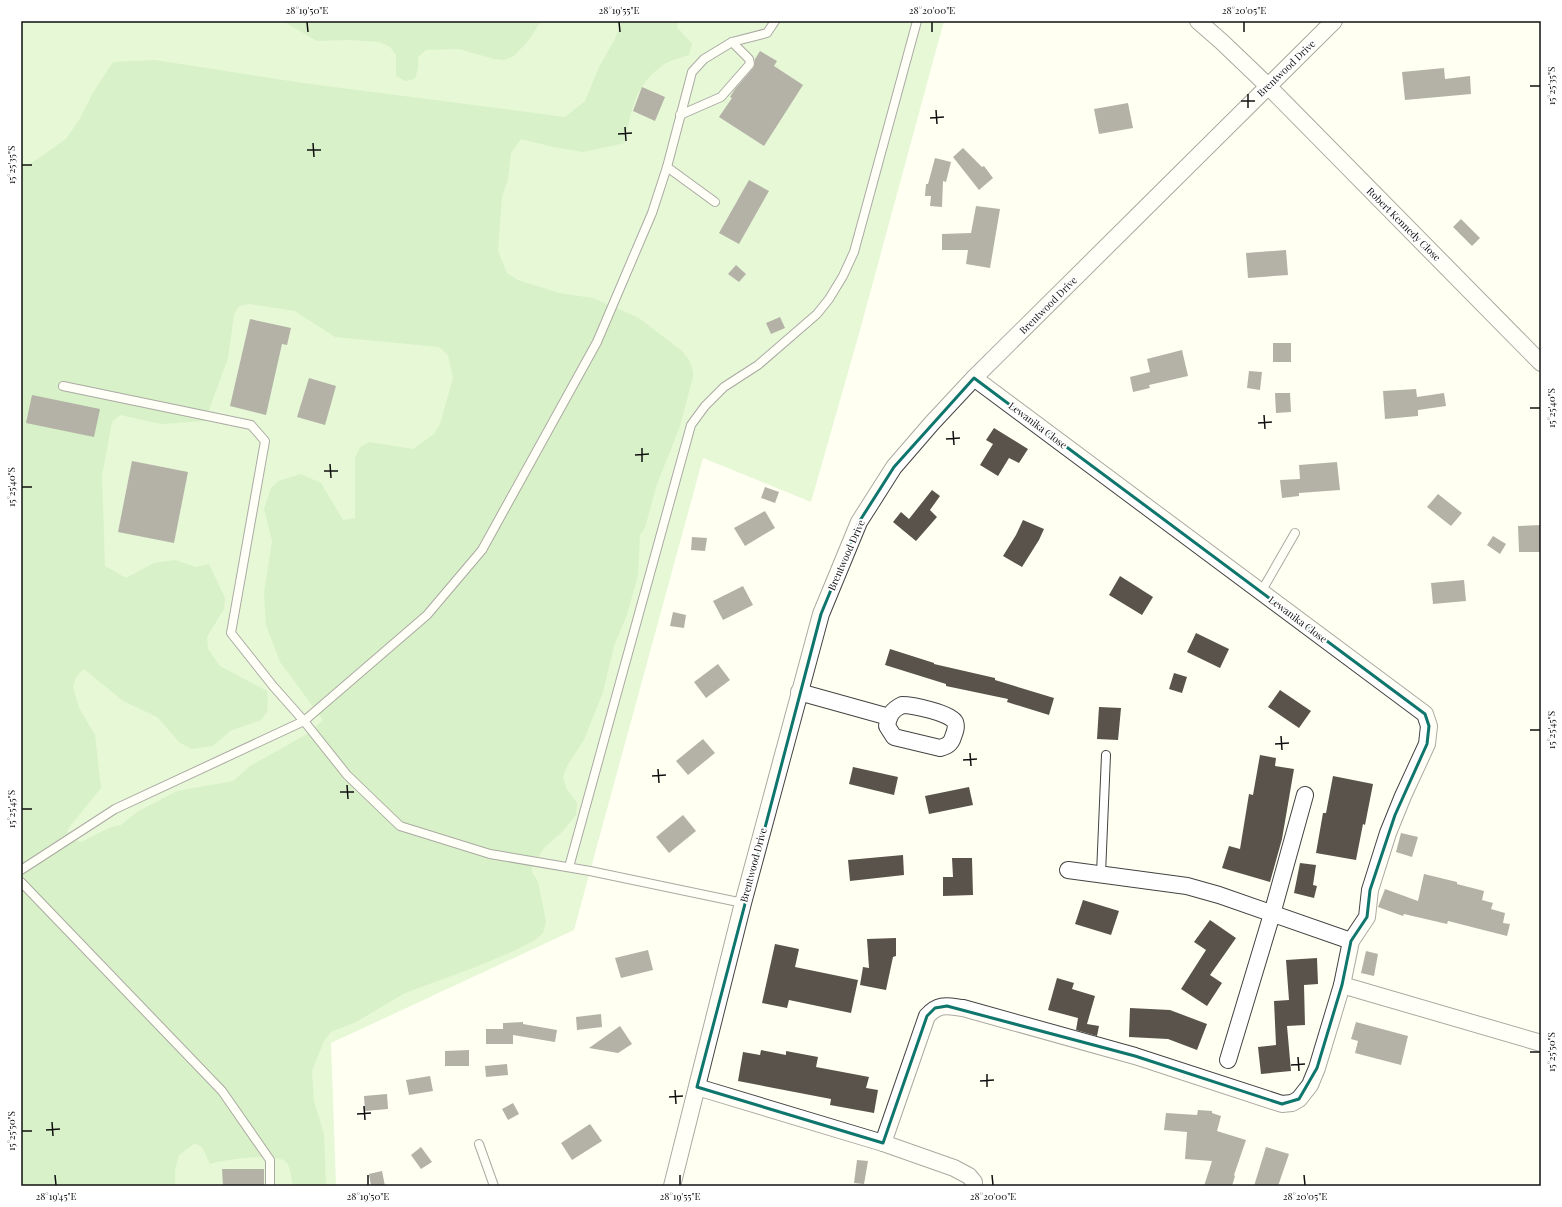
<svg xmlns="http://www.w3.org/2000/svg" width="1562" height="1207" viewBox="0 0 1562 1207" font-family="'Playfair Display',serif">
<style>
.green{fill:#c9efb7}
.forest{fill:#a9e194;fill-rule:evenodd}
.building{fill:#5a534b}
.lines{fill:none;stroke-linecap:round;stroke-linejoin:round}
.lane-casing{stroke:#434343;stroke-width:10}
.street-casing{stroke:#434343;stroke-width:18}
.lane{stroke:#fff;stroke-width:8}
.street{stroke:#fff;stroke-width:16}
.marked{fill:none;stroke:#0f766e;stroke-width:3;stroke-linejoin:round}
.ticks{fill:none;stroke:#101010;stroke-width:1.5}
.labels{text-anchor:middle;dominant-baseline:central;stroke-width:4;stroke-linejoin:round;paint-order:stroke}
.street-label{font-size:10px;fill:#101010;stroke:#fff}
.neatline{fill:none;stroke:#101010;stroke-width:1.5}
.ticks-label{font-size:10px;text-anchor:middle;fill:#101010}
</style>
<rect width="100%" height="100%" fill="#fffff2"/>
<!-- green -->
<polygon class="green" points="21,21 944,21 860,330 811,502 703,458 574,930 331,1043 336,1186 21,1186"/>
<!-- forest -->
<g class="forest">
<polygon points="283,21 541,21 529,40 514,56 504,60 494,59 459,49 426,50 418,57 418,68 415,79 405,81 396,76 396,55 390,47 380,42 347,40 317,41"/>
<path d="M621,21H678L677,27L692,44L689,55C681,58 670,60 663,65C634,86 631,111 625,143L583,152L553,147L521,139L511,153L508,179L502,197L498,251L507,273L518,280L559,293L593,298L639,318L682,351L689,360L693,371V377L680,426L656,487L645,528L640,535L638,575L627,615L614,646L603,692L584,740L567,766L563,777L566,788L577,803L576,815L562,832L545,847L532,866V872L538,882L544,911L546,922L543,933L535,940L514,951L473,968L405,993L356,1022L331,1032L324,1041L312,1071L314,1101L324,1134L326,1186H293C291,1179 291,1167 286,1162C277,1152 223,1160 210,1164L203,1149L199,1145L194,1144L179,1155L175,1171V1186H21V167L27,166L66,139L79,120L94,91L113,62L155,60L303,83L565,117L585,101L599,67L615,39ZM249,304L295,311L335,337L439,347L448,355L453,378L440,424L434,434L413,449L369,442L360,447L355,458V518L343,520L321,483L301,474L278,481L271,488L264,509L272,541L264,593L266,625L280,662L323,720L307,734L250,766L233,781L177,791L137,812L121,825L111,827L81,842L72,839L67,830L101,788L95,735L79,708L73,687L76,677L84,669L123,701L157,717L180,743L192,749L213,746L230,731L261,720L267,712L268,701L267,691L220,666L208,649L207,637L224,609L225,598L209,564L196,567L175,560L154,563L126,578L105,566L102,476L112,422L120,415L161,424L205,421L228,358L234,315L239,306Z"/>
</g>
<!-- building -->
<g class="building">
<polygon points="760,51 777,61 774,66 803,85 764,146 719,117 732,98 730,97 735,89 754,67 755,59"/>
<polygon points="1444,68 1445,79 1470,76 1471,94 1405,100 1402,72"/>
<polygon points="642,87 665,97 655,121 633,111"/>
<polygon points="1128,103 1133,128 1099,134 1094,109"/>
<polygon points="963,148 982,167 984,166 993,178 979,190 953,157"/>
<polygon points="935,158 951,162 946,182 943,181 942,207 930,206 931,196 925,196 926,184 928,184"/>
<polygon points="749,180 769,191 739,244 719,233"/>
<polygon points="976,206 1000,209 990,268 966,264 968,250 942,250 942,234 971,233"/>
<polygon points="1461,219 1480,238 1472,246 1453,227"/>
<polygon points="1286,250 1288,275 1248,278 1246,253"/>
<polygon points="736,265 746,274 739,282 728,274"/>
<polygon points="780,317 785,328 771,334 766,323"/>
<polygon points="250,319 291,328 287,345 282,344 266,415 230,406"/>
<rect x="1273" y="343" width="18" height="19"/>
<polygon points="1182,350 1188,376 1149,385 1150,388 1133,392 1130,377 1150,372 1147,359"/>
<polygon points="1249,371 1262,372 1260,390 1247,388"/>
<polygon points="309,378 336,386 325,425 297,417"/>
<polygon points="1416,389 1417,397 1444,393 1446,406 1418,410 1418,416 1385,419 1383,391"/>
<polygon points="1275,393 1290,393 1291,412 1276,413"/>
<polygon points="32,395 100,409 94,437 26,423"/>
<polygon points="994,428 1028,449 1019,463 1009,458 998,476 980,465 993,444 986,440"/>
<polygon points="132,461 188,472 174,543 118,532"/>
<polygon points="1337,462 1340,490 1299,493 1299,496 1282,498 1280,480 1300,479 1299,465"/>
<polygon points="765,487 779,492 775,503 761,498"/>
<polygon points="932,490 940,496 930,510 937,517 916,541 893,522 901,512 909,519"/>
<polygon points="1438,494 1462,513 1451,526 1427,507"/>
<polygon points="765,511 775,528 745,546 734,528"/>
<polygon points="1023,520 1044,529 1039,540 1022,567 1003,556 1016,535"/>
<polygon points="1541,525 1541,552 1519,552 1518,526"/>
<polygon points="1493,536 1506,544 1500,554 1487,545"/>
<polygon points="692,537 707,538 705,551 691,550"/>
<polygon points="1120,576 1153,597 1142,615 1109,595"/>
<polygon points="1464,580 1466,601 1433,604 1431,583"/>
<polygon points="743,586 753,605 723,620 713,601"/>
<polygon points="673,612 686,615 684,628 670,626"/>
<polygon points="1196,633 1229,649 1220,668 1187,652"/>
<polygon points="890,649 934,663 934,664 995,678 995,680 1054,698 1049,715 1007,702 1008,699 946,686 946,684 885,665"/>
<polygon points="718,664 730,680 706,698 694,682"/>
<polygon points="1174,673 1187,677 1182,693 1169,689"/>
<polygon points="1280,690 1311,711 1299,728 1268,707"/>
<polygon points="1099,707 1121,708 1118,740 1097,739"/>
<polygon points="703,739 715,753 688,775 676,761"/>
<polygon points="1260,755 1276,758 1275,766 1294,769 1282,839 1270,882 1222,868 1229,846 1240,849 1249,794 1253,795"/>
<polygon points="853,767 898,777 894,795 849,784"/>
<polygon points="1333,776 1373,784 1365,825 1363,824 1356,860 1316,853 1323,813 1326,813"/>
<polygon points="969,787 973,805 929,814 925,796"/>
<polygon points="683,815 696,831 669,853 656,837"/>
<polygon points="1401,833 1418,837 1412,857 1396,852"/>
<polygon points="903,855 904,875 850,881 848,860"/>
<polygon points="952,858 972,858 973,895 943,896 943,877 953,877"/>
<polygon points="1300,863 1316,865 1313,885 1317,886 1314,898 1294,893"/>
<polygon points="1424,874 1457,882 1457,884 1484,891 1482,900 1493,903 1491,909 1505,913 1503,923 1510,924 1507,936 1448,921 1447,924 1404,914 1403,916 1378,907 1385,889 1418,901"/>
<polygon points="1083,900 1119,911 1111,935 1075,924"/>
<polygon points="1210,920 1236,938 1210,975 1222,983 1207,1006 1181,989 1206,950 1194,942"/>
<polygon points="896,938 896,956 893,957 886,990 860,985 863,967 869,968 867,939"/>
<polygon points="775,944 799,949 795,967 858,980 851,1013 789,1000 787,1008 762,1003"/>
<polygon points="648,950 653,970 621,978 615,958"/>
<polygon points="1366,951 1378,954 1374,976 1361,973"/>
<polygon points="1317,958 1318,984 1304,985 1305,1025 1287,1026 1291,1071 1261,1074 1258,1047 1276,1045 1274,1001 1289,1000 1286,960"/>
<polygon points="1057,978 1074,983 1072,989 1095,996 1087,1024 1099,1026 1097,1036 1076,1030 1078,1018 1048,1010"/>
<polygon points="1130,1008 1170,1010 1207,1024 1197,1050 1168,1039 1129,1037"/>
<polygon points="601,1014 602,1027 577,1030 576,1017"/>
<polygon points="523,1022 523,1024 557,1030 555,1042 513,1035 513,1044 486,1044 486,1029 503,1029 503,1023"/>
<polygon points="1356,1022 1408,1036 1401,1065 1355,1053 1358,1041 1351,1039"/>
<polygon points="620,1026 632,1044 618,1053 589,1048"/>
<polygon points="469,1050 469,1066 445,1066 445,1051"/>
<polygon points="761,1050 786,1055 786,1051 818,1057 816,1067 869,1077 866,1088 878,1090 874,1113 830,1105 831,1099 738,1081 743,1052 760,1055"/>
<polygon points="507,1064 508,1075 486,1077 485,1066"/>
<polygon points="430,1076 433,1091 409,1095 406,1080"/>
<polygon points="387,1094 388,1109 365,1111 364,1096"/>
<polygon points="513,1103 519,1114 508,1120 502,1109"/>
<polygon points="1198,1110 1212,1111 1212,1113 1221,1116 1217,1131 1246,1140 1234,1175 1235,1176 1232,1186 1204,1186 1212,1161 1185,1159 1187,1132 1164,1130 1166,1113 1197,1115"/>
<polygon points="590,1124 602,1141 572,1160 561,1143"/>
<polygon points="421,1147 432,1162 421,1169 411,1155"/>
<polygon points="1266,1147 1289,1154 1278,1186 1254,1186"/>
<polygon points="857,1160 868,1161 864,1184 854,1183"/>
<polygon points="222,1169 264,1169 264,1186 223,1186"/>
<polygon points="382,1171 385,1186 371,1186 369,1174"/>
</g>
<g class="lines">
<!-- lane casing -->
<g class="lane-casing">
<g id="lane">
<polyline points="680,115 721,97 750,64 749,59 732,42"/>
<polyline points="667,167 715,202"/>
<polyline points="1261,592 1295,533"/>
<polyline points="569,867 691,425 705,406 724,387 758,365 817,314 829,299 843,276 854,252 917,21"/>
<polyline points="21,870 115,809 304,721 273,686 231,633 265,441 251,425 63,386"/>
<polyline points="1101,874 1106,755"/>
<polyline points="21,882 222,1091 270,1160 270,1186"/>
<polyline points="743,903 590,871 490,854 400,826 347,775 304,721 427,615 482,550 597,342 652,213 667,167 692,72 704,59 732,42 767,33 775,21"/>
<polyline points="479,1144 494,1186"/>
</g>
</g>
<!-- street casing -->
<g class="street-casing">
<g id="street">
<polyline points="1198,21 1222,42 1268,86 1541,363"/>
<polyline points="799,692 889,717"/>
<path d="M902,705C912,705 951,713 955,722C957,727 955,732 953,737C951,744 947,746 940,748L894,737L887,726C889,715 892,710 902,705Z"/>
<polyline points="1068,870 1187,886 1219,895 1351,941"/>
<polyline points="1342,985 1541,1043"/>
<polyline points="1228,1060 1272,914 1305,795"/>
<polyline points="697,1087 883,1143 954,1168 969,1176 974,1182 974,1186"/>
<path d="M883,1143L927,1016C939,1003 947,1006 963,1008L1135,1056L1282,1104L1292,1103L1299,1099L1310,1085L1317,1068L1342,985L1351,941L1367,917L1370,890L1388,833L1403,796L1427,744L1429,726L1425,714L974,378"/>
<polyline points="672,1186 743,903 821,614 859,522 894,467 932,423 974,378 1334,21"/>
</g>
</g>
<!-- lane -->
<use href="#lane" class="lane"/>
<!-- street -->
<use href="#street" class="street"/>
</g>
<!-- marked area -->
<path d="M0 0H1562V1207H0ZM974,378L1425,714L1429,726L1427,744L1395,815L1370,890L1367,917L1351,941L1342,985L1317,1068L1299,1099L1282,1104L1135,1056L947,1006L935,1008L927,1016L883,1143L697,1087L821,614L859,522L894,467Z" fill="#fffff2" fill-opacity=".55" fill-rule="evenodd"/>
<path class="marked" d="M974,378L1425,714L1429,726L1427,744L1395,815L1370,890L1367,917L1351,941L1342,985L1317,1068L1299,1099L1282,1104L1135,1056L947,1006L935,1008L927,1016L883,1143L697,1087L821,614L859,522L894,467Z"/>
<!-- ticks -->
<path class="ticks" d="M307,22L308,32M619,22L620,32M932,22V32M1244,22V32M1530,86H1540M1248,94V108M1241,101H1255M936,110L937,124M930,118L944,117M625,127L626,141M618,134L632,133M313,143L314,157M307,150H321M22,165H32M1530,408H1540M1264,415L1265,429M1258,423L1272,422M953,431L954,445M946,439L960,438M642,448V462M635,455L649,454M330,464L331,478M324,471H338M22,487H32M1530,730H1540M1281,736L1282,750M1275,744L1289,743M970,753L971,766M963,760L977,759M658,769L659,783M652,776L666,775M347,785L348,799M340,792H354M22,809H32M1530,1052H1540M1298,1057L1299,1071M1291,1065L1305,1064M987,1074V1087M980,1081L994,1080M675,1090L676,1104M669,1097L683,1096M364,1106L365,1120M357,1114L371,1113M52,1122L53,1136M46,1130L60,1129M22,1131H32M55,1175L56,1185M368,1175V1185M680,1175V1185M992,1175L993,1185M1304,1175L1305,1185"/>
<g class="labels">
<!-- street labels -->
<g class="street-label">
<text transform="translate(1286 68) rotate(-44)">Brentwood Drive</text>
<text transform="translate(1404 224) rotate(45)">Robert Kennedy Close</text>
<text transform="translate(1048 305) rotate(-45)">Brentwood Drive</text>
<text transform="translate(1038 425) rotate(37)">Lewanika Close</text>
<text transform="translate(846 555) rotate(-66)">Brentwood Drive</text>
<text transform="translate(1298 619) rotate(37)">Lewanika Close</text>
<text transform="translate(753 865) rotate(-75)">Brentwood Drive</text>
</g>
</g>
<!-- border -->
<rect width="1562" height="1207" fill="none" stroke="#ffffff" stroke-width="44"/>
<rect x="22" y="22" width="1518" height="1163" class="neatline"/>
<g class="ticks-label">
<text x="307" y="14">28°19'50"E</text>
<text x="619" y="14">28°19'55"E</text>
<text x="932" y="14">28°20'00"E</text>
<text x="1244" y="14">28°20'05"E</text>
<text transform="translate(1551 86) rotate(-90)" y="4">15°25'35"S</text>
<text transform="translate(11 165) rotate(-90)" y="4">15°25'35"S</text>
<text transform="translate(1551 408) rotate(-90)" y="4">15°25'40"S</text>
<text transform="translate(11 487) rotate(-90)" y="4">15°25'40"S</text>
<text transform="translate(1551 730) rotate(-90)" y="4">15°25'45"S</text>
<text transform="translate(11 809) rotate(-90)" y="4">15°25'45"S</text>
<text transform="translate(1551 1052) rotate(-90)" y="4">15°25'50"S</text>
<text transform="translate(11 1131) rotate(-90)" y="4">15°25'50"S</text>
<text x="56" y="1200">28°19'45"E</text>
<text x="368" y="1200">28°19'50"E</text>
<text x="680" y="1200">28°19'55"E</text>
<text x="993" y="1200">28°20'00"E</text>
<text x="1305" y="1200">28°20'05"E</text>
</g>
</svg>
